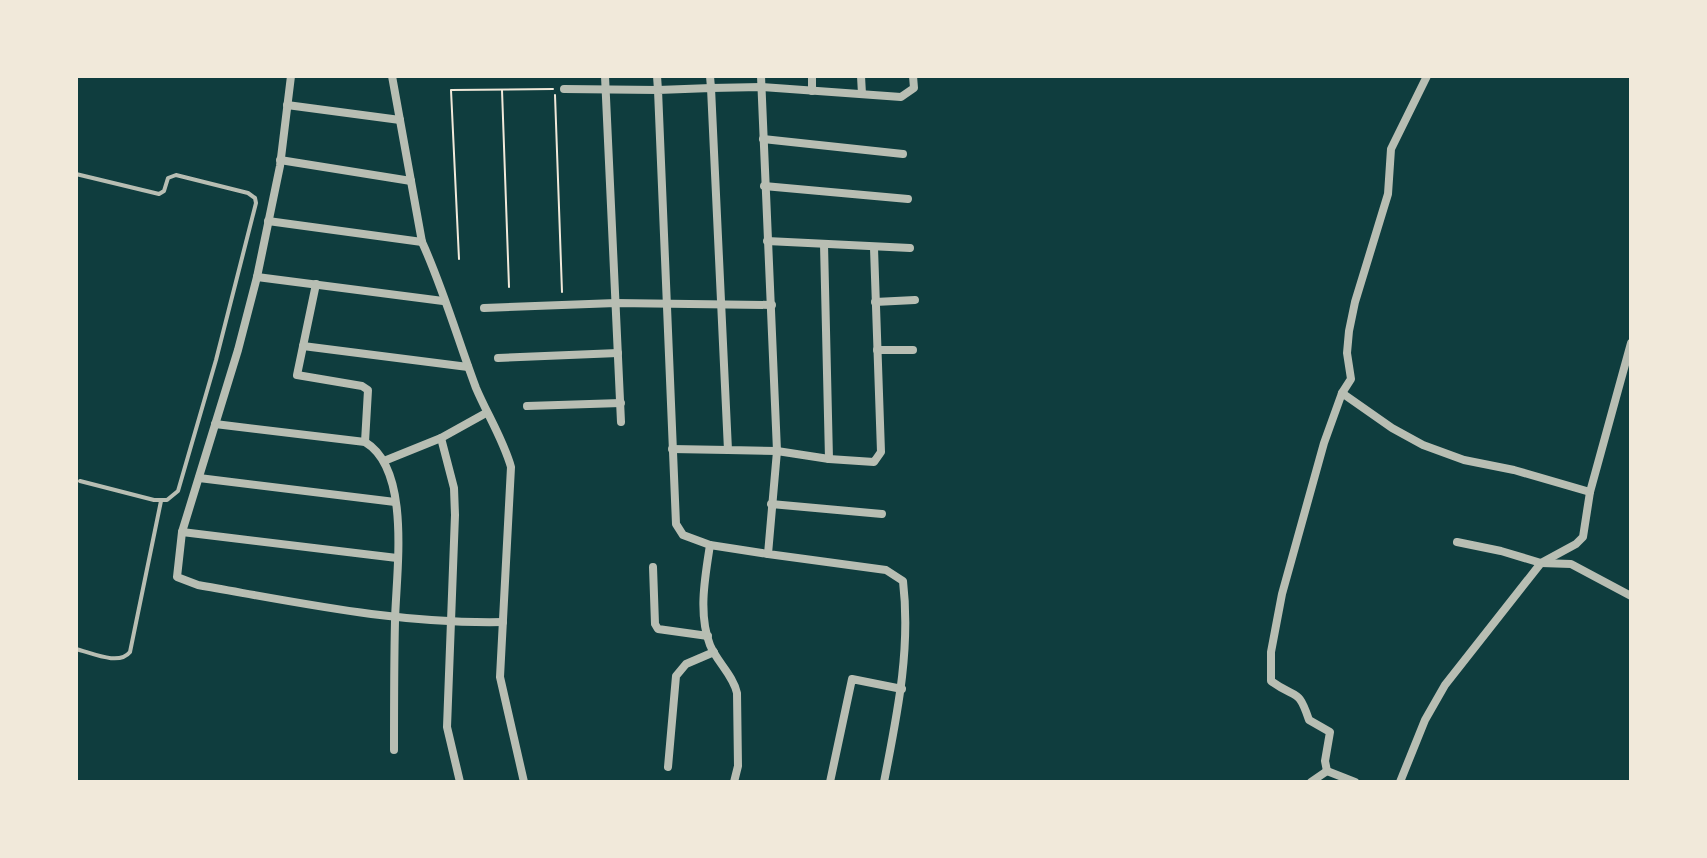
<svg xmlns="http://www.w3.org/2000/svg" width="1707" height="858" viewBox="0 0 1707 858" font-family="Manrope,sans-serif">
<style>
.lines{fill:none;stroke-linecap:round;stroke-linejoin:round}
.path{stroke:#f1e9da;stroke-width:2}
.service{stroke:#b8beb3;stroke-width:4}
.minor{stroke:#b8beb3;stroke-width:8}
</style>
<rect width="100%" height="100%" fill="#0f3d3e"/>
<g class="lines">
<!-- path -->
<g class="path">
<polyline points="502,90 509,287"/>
<polyline points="555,95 562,292"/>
<polyline points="459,259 451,90 553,89"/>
</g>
<!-- service -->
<g class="service">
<polyline points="76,174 159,194 164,191 168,178 176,175 248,193 255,198 256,203 216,360 178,491 167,500 154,500 80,481"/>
<path d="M76,649C92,653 119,666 130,652L161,501"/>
</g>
<!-- minor -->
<g class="minor">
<path d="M291,76L280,166L257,277L238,350L182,532L177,577L198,585C301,603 398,624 503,622"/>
<path d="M392,76L422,242C443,288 458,340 476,388C487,414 503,439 511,467L500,677L524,782"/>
<polyline points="605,76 621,422"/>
<polyline points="710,76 711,88 761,87 901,97 914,88 913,76"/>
<polyline points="812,76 812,91"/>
<polyline points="861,76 862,94"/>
<polyline points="564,89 658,90 657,76"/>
<polyline points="287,105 400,120"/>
<polyline points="763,139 903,154"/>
<polyline points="280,160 411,181"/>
<polyline points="764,186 908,199"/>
<polyline points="268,221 422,242"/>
<polyline points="767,241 910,248"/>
<polyline points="824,244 829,459"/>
<path d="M874,248L881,452L874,462L829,459L777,451L768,554L886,570L903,581C911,650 897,715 884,782"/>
<polyline points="257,277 443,301"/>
<polyline points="316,284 297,375 362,386 368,390 365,442"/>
<polyline points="875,302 915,300"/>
<polyline points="484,308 616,303 772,305"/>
<polyline points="303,346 468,367"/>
<polyline points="877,350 913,350"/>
<polyline points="498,358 618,353"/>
<polyline points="1342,393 1392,428 1423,445 1464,460 1514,470 1590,492"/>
<polyline points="527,406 621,403"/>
<path d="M215,424L365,442C412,470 396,573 395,621C394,664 394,707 394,750"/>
<polyline points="441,438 454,488 455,515 447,727 460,782"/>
<polyline points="672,449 728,450"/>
<polyline points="384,461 441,438 486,413"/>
<polyline points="199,478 395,502"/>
<polyline points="771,504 882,514"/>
<polyline points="182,532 397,558"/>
<polyline points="1457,542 1501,551 1541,563 1571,564 1631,596"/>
<polyline points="710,545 768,554"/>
<polyline points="653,567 655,624 658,629 708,636"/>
<polyline points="668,767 676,676 686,664 714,652"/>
<path d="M1327,771L1325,761L1330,732L1309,720C1298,687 1297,700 1271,681V652L1282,594L1324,443L1342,393L1351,379L1347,353L1349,331L1355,302L1388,194L1391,149L1427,76"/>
<polyline points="1327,771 1355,782"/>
<path d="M734,782L738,766L737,693C733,675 717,662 710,645C698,614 705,577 710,545L683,535L676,524L658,90L711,88L728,450L777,451L761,76"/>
<polyline points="830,782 852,679 902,689"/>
<polyline points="1311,782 1327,771"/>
<polyline points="1400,782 1425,720 1445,685 1541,563 1576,544 1583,537 1590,492 1631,343"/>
</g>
</g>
<!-- border -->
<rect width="1707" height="858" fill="none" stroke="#f1e9da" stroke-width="156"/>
</svg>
